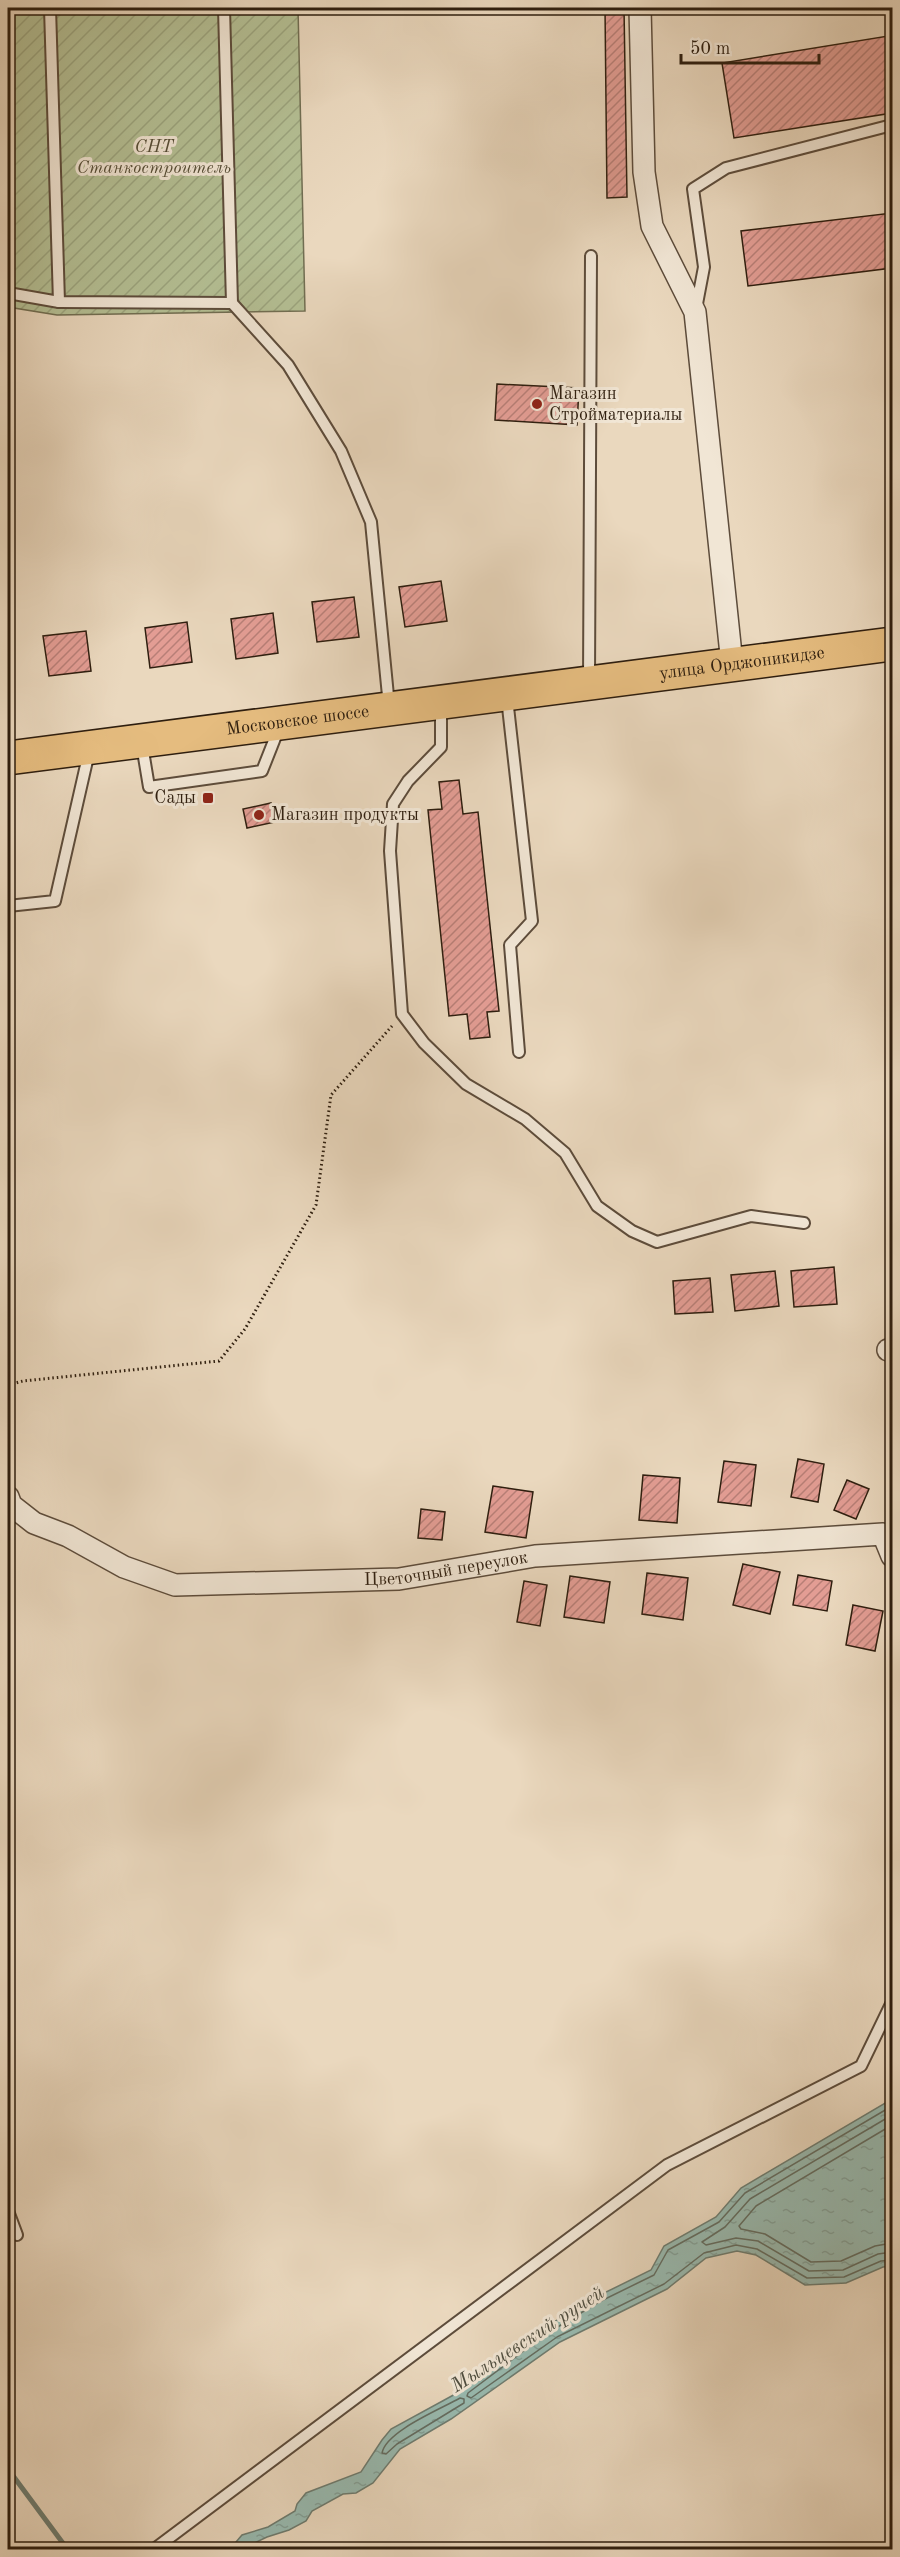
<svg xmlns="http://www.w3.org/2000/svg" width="900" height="2557" viewBox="0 0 900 2557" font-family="'Old Standard TT',serif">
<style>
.garden{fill:url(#garden-furrows);stroke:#716e52;stroke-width:1.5}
.water{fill:url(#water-ripples);stroke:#6e7c70;stroke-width:1.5}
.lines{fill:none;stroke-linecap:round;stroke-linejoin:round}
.shore{stroke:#636c60;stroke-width:1.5}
.stream{stroke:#6e7c70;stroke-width:5}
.building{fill:url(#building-hatch);stroke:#2e1e0f;stroke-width:1.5}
.service-casing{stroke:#5d4c3b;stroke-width:14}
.minor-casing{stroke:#5d4c3b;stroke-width:24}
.primary-casing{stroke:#2e1e0f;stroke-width:36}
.path{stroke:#2e1e0f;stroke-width:3;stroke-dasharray:1.5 3;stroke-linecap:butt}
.service{stroke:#f1e6d5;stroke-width:10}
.minor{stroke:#f1e6d5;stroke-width:21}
.primary{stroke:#e5bc7f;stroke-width:33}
.poi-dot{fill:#8f2418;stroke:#f1e6d5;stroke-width:2}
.labels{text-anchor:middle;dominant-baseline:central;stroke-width:6;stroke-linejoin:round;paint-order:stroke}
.park-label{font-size:18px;font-style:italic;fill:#564e37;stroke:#f1e6d5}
.poi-label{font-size:18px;fill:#2e1e0f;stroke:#f1e6d5;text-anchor:start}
.street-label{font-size:18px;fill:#2e1e0f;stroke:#f1e6d5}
.water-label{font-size:20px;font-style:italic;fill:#4e4d3f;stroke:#f1e6d5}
</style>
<defs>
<pattern id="garden-furrows" width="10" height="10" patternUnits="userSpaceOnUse" patternTransform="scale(1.5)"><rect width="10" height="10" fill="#b4bf94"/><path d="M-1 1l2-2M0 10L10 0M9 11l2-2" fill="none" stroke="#9ba47e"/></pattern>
<pattern id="water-ripples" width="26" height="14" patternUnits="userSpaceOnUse" patternTransform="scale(1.5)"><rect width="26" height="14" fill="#98bab0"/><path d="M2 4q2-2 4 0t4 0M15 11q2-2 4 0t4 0" fill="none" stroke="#839f96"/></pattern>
<pattern id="building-hatch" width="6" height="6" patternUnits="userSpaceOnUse" patternTransform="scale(1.5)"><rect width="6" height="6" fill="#e39d94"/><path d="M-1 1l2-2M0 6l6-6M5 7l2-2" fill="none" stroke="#b87f77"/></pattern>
</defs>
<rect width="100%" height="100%" fill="#ead8be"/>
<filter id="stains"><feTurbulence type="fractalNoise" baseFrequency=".00333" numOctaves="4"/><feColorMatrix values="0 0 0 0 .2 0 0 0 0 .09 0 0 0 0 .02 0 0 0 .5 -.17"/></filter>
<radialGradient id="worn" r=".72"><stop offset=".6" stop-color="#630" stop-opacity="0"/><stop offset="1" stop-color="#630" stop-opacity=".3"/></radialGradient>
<!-- garden -->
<polygon class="garden" points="8,8 298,8 305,311 57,315 8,307"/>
<!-- water -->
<polygon class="water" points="892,2099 892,2266 883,2267 846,2283 805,2285 756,2255 737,2251 706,2258 667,2289 560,2342 451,2419 400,2449 373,2483 356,2493 343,2494 312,2511 306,2521 289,2530 267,2537 242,2549 230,2549 242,2535 268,2527 295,2511 297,2504 306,2493 361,2472 382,2440 391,2429 459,2392 542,2329 596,2297 651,2270 664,2246 716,2217 741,2188"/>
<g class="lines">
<!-- shore -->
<g class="shore">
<polyline points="892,2106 745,2193 719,2222 668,2250 654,2275 599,2302 546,2334 468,2393 467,2396 471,2398 557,2337 664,2284 704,2253 736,2245 757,2249 807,2278 844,2277 881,2261 892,2260"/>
<polyline points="892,2115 750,2199 725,2227 702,2242 706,2245 736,2238 758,2241 809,2271 843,2270 878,2254 892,2252"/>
<polyline points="892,2125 756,2206 739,2226 741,2229 765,2234 811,2262 841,2261 875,2246 892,2243"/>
<path d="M460,2398L464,2399V2403L397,2444L386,2454L382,2453C386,2431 441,2409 460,2398Z"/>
</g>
<!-- stream -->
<polyline class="stream" points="8,2469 68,2550"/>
</g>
<!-- building -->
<g class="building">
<polygon points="605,8 624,8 627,197 607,198"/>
<polygon points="888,36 892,68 892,113 734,138 722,63"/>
<polygon points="892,213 892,268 748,286 741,231"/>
<polygon points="497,384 579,388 577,425 495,420"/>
<polygon points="441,581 447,621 405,627 399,587"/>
<polygon points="354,597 359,637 317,642 312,602"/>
<polygon points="273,613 278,653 236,659 231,619"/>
<polygon points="187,622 192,662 150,668 145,628"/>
<polygon points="86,631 91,671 49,676 43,636"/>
<polygon points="459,780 463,814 478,812 499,1011 487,1012 490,1037 470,1039 467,1014 449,1016 428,810 442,809 439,782"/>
<polygon points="271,803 275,822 247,828 243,809"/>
<polygon points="834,1267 837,1304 794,1307 791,1271"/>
<polygon points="775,1271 779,1306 735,1311 731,1275"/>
<polygon points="710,1278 713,1312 675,1314 673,1281"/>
<polygon points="798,1459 824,1464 818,1502 791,1497"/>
<polygon points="724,1461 756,1465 751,1506 718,1502"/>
<polygon points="643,1475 680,1478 677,1523 639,1520"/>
<polygon points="847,1480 869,1489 856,1519 834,1510"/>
<polygon points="493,1486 533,1492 526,1538 485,1532"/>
<polygon points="421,1509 445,1512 442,1540 418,1538"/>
<polygon points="743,1564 780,1572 770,1614 733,1605"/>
<polygon points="647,1573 688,1578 683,1620 642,1614"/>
<polygon points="798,1575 832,1581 827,1611 793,1605"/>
<polygon points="570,1576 610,1582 604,1623 564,1617"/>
<polygon points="524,1581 547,1585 540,1626 517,1622"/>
<polygon points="853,1605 883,1611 875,1651 846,1645"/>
</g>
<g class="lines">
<!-- service casing -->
<g class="service-casing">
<g id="service">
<polyline points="50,8 59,302"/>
<polyline points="224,8 232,303 288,365 341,451 371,522 389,706"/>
<polyline points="8,293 59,302 232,303"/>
<polyline points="696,309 704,267 693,189 726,168 892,125"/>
<polyline points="589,681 591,256"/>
<polyline points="507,698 532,921 510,945 519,1052"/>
<polyline points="441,707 441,747 408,781 393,804 390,851 402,1014 424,1043 466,1084 525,1119 565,1153 597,1206 632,1231 657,1242 751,1216 804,1223"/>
<polyline points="142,745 149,787 262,771 279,728"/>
<polyline points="8,906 55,901 89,752"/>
<polyline points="8,2211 17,2235"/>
<polyline points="153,2550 667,2165 861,2066 892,2002"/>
</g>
</g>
<!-- minor casing -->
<g class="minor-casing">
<g id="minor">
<polyline points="640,8 644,172 652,226 695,312 732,664"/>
<polyline points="888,1350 892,1349"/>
<path id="s1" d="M8,1497L11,1505L34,1523L68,1536L124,1567L175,1585L399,1579L535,1556L883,1534L892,1556"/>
</g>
</g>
<!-- primary casing -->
<g class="primary-casing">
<g id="primary">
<path id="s2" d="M8,758L892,644"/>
</g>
</g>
<!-- path -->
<polyline class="path" points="8,1385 23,1381 219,1361 245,1329 316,1205 331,1095 392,1026"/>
<!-- service -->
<use href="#service" class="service"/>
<!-- minor -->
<use href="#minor" class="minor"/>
<!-- primary -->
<use href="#primary" class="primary"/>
</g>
<!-- markers -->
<g class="poi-dot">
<circle cx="537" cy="404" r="6"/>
<rect x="202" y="792" width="12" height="12" rx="3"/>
<circle cx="259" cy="815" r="6"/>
</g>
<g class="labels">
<!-- park labels -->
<g class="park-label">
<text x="154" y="147">СНТ<tspan x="154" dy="21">Станкостроитель</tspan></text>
</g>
<!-- poi labels -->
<g class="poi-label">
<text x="549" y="394">Магазин<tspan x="549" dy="21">Стройматериалы</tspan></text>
<text x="196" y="798" text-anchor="end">Сады</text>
<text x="271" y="815">Магазин продукты</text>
</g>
<!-- street labels -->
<g class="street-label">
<text stroke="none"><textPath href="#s2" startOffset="740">улица Орджоникидзе</textPath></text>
<text stroke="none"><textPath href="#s2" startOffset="292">Московское шоссе</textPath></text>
<text stroke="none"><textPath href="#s1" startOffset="464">Цветочный переулок</textPath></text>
</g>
<!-- water labels -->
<g class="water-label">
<text transform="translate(528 2340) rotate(-33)">Мыльцевский ручей</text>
</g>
</g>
<!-- margin -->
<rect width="900" height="2557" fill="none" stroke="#ead8be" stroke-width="30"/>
<rect x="9" y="9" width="882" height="2539" fill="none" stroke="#2e1e0f" stroke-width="3"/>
<rect x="15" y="15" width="870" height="2527" fill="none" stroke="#2e1e0f" stroke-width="1.5"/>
<!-- scale -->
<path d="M681 54v9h138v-9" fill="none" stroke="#2e1e0f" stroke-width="3"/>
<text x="690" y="54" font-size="18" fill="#2e1e0f" stroke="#f1e6d5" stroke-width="4.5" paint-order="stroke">50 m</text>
<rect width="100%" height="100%" filter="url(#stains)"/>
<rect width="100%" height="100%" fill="url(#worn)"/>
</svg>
